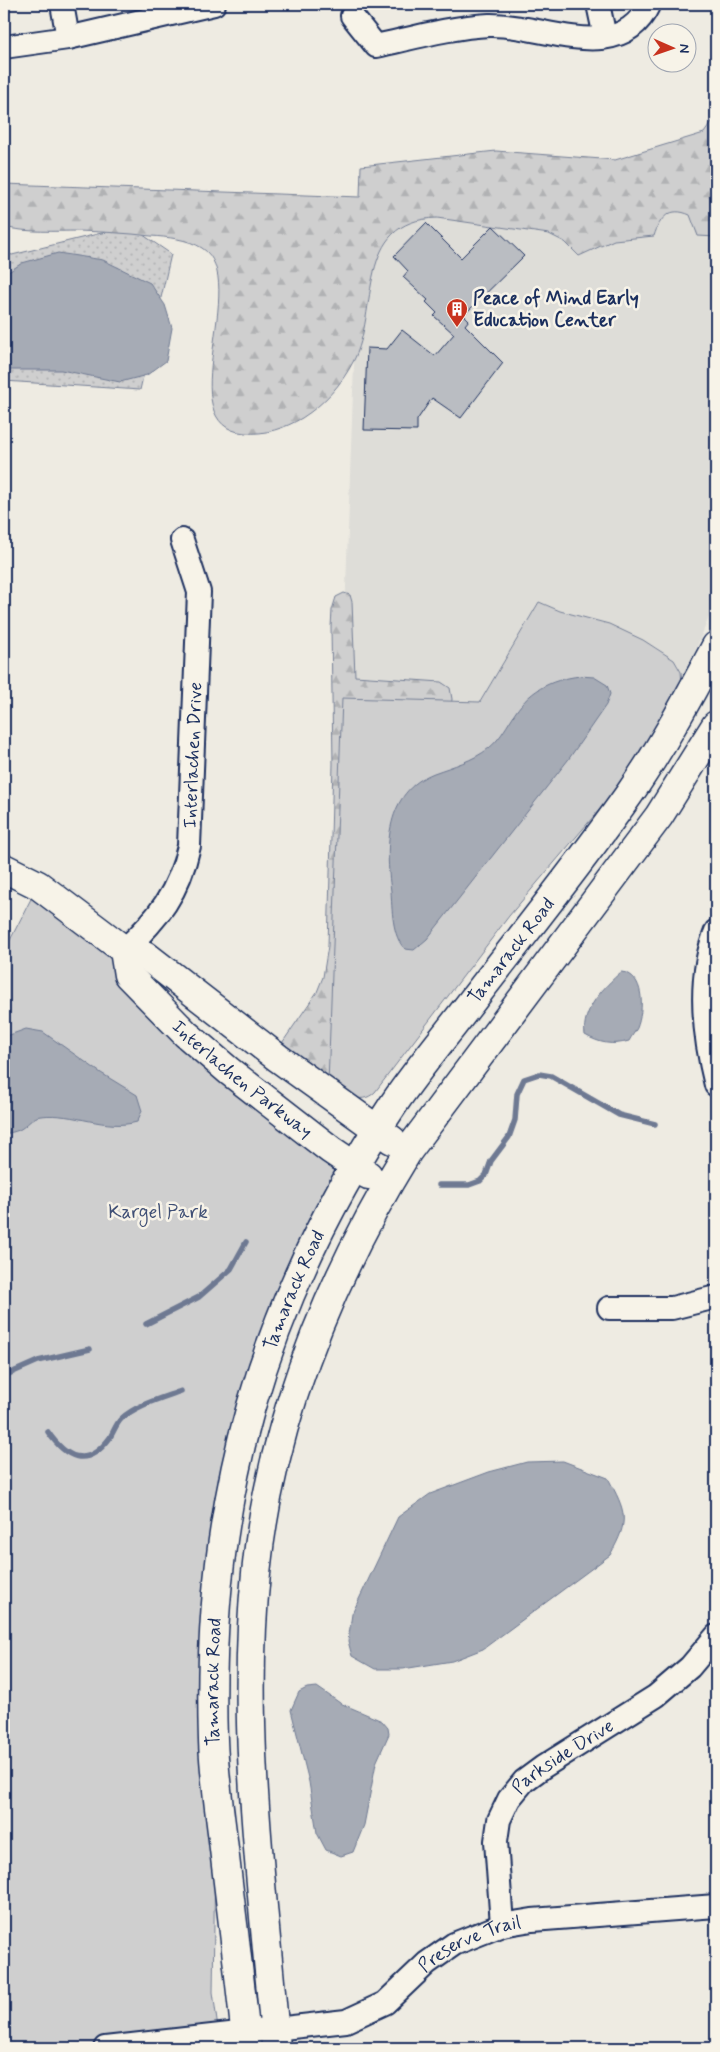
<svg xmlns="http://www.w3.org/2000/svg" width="720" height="2052" viewBox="0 0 720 2052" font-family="Mynerve,sans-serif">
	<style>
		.built { fill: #deddd8 }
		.grass { fill: url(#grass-dots); stroke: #757f96 }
		.forest { fill: url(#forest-firs); stroke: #757f96 }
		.green { fill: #cfcfcf; stroke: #757f96 }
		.water { fill: #a6abb5; stroke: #6e7992 }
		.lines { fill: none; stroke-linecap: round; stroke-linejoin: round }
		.stream { stroke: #6e7992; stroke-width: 5.5 }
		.building { fill: #babdc2; stroke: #1b2f5e }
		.minor-casing { stroke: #1b2f5e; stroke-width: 26 }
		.tertiary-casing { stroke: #1b2f5e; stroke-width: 31 }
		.minor { stroke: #f7f3e8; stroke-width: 22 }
		.tertiary { stroke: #f7f3e8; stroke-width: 28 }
		.labels { text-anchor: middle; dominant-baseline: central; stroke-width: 5; stroke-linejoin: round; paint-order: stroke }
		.poi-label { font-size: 19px; font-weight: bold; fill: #1b2f5e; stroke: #f7f3e8; text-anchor: start }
		.street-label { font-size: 19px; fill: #1b2f5e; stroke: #f7f3e8 }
		.park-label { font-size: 19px; fill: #3f4f75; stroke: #f7f3e8 }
	</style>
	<defs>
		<pattern id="grass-dots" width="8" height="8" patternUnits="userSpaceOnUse" patternTransform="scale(1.25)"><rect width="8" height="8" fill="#cfcfcf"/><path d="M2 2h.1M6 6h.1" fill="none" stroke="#b1b2b4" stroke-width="1.8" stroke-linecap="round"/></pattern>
		<pattern id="forest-firs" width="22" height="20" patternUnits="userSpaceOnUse" patternTransform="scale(1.25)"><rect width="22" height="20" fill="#cfcfcf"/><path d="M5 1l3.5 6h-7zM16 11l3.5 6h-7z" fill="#b1b2b4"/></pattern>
	</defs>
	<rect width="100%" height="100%" fill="#eeebe2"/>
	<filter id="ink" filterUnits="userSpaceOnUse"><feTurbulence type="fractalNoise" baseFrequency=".02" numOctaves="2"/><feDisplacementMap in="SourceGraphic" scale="10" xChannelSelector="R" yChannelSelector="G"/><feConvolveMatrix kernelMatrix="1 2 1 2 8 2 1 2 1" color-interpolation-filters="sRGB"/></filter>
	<g filter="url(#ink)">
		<path class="built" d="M360 197 716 209V600L682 683 678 665 655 647 602 622 560 611 539 602 480 702 342 698Z"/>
		<path class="grass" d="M130 226 171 254 140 390 4 381V252L12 255Z"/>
		<g class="forest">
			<path d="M716 116V237L698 236 690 215C670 206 660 217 654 236L614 240 579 256 565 242 549 234 437 218C354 220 380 311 353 362 341 385 324 404 302 418 285 428 265 435 245 433 167 426 252 280 202 248 188 239 167 237 151 236 127 233 103 232 79 231 54 231 29 233 4 227V184L360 197 361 166 496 151 615 160 704 133Z"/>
			<path d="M344 593 350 595 352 602 355 676 441 682 450 688 452 699 451 709 331 1086 280 1046 317 992 323 977 328 946 333 764 331 627 332 610 336 597Z"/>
		</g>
		<g class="green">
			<path d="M539 602 560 611 609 624 643 640 674 660 681 672 682 683 651 738 616 790 509 916 375 1092C360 1107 343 1092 328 1084L342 698 480 702Z"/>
			<path d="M38 885 124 950 128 975 354 1165 232 1478 216 1783 213 1992 219 2036 105 2048H48V2046L4 2044V952Z"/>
		</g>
		<g class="water">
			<path d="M58 253 103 260 150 283 165 305 172 328 166 361 147 375 120 382 61 370H4V275L22 263Z"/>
			<path d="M580 676 594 677 607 685 610 694 606 705 568 760 427 939 414 950 405 949C392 937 392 908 391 891 385 847 385 792 434 773 453 766 473 761 489 748 499 740 505 729 512 718 528 691 549 680 580 676Z"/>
			<path d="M621 972C645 973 644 1011 637 1028 635 1032 631 1037 629 1041 612 1046 599 1043 585 1035 581 1010 604 987 621 972Z"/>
			<path d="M26 1029 43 1032 101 1073 137 1095 142 1111 137 1122C105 1131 74 1112 41 1116 33 1116 27 1126 19 1130 14 1132 9 1133 4 1134V1037Z"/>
			<path d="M563 1461 608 1478C626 1512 630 1520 610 1555L483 1649 452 1661 403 1669H375L352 1656 348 1641 352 1614 398 1517 430 1494 489 1472 527 1462Z"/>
			<path d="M317 1687 340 1703 382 1721 388 1728 389 1734 376 1763 364 1825 353 1852 341 1856 326 1850 317 1833 309 1782 291 1710 299 1692 307 1688Z"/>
		</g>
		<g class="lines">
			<g class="stream">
				<path d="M439 1185H469L480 1181 486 1175 491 1161 509 1137 515 1120 517 1094 524 1079 539 1074 551 1076 619 1115 655 1124"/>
				<path d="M146 1324 199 1297 231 1269 246 1242"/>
				<path d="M4 1376 38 1361 90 1349"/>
				<path d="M48 1432C66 1458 86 1469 109 1439 113 1433 116 1424 121 1419 136 1405 162 1398 181 1391"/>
			</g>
		</g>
		<path class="building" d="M426 223 461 258 493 226 524 256 464 315 469 320 465 325 503 363 461 418 432 398 417 420V431L364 430 367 348 387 349 402 330 435 356 454 334 434 316 437 313 426 302 428 300 403 277 408 271 394 256Z"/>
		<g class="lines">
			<g class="minor-casing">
				<g id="minor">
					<path d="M62 4 68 38"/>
					<path d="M598 4 605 37"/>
					<path d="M352 16 376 46C413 38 451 27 489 25 541 23 620 68 649 4"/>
					<path d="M4 47 68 38 214 4"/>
					<path d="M716 931C697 978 704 1037 716 1085"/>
					<path id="s1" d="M124 950C158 919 179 892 189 846L199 592 182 540"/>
					<path d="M609 1308H672L716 1297"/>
					<path id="s2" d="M502 1925 496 1841 499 1820 509 1799 524 1781 543 1767 656 1696 690 1667 716 1636"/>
					<path id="s3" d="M105 2048 346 2021 385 2003 427 1963 454 1944 502 1925 532 1920 716 1906"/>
				</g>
			</g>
			<g class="tertiary-casing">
				<g id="tertiary">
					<path d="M4 868 38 885 124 950 145 955 278 1058 392 1140"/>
					<path id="s4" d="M124 950 128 975 186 1034 229 1071 331 1150 368 1175"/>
					<path id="s5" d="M247 2048C240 1979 231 1909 223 1840 219 1807 214 1773 213 1740 205 1502 262 1300 395 1102 417 1070 442 1040 465 1010 520 938 578 867 630 793 662 747 689 697 716 646"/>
					<path d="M276 2048C263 1893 240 1729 256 1573 271 1421 329 1280 408 1151L659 816 716 725"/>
				</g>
			</g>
			<use href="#minor" class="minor"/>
			<use href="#tertiary" class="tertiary"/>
		</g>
	</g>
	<defs>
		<g id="building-pin" transform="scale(1.125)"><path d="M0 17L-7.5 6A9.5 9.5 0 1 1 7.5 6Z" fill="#c8321e" stroke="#f7f3e8"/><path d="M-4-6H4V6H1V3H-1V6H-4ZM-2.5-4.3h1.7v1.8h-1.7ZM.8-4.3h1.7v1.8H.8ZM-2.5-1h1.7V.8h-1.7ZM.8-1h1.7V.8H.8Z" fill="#fff"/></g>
	</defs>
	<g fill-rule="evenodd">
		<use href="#building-pin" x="457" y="309"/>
	</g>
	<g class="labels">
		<g class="poi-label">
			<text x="473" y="298">Peace of Mind Early<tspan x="473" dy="22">Education Center</tspan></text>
		</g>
		<g class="street-label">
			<text stroke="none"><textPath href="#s1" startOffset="216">Interlachen Drive</textPath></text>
			<text stroke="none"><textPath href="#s5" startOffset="1176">Tamarack Road</textPath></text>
			<text stroke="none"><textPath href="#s4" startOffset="180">Interlachen Parkway</textPath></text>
			<text stroke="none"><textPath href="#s5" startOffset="771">Tamarack Road</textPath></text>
			<text stroke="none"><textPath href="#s5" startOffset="368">Tamarack Road</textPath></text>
			<text stroke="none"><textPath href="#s2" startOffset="198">Parkside Drive</textPath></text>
			<text stroke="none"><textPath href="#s3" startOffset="391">Preserve Trail</textPath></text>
		</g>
		<g class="park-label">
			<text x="158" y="1212">Kargel Park</text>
		</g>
	</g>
	<rect width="720" height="2052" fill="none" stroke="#f7f3e8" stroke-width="20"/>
	<rect x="10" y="10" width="700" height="2032" fill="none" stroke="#1b2f5e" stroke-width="2" filter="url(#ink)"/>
	<g transform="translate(672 48) rotate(92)"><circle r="24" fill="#f7f3e8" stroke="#9fa5b1"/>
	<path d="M0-4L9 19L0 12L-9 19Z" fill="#c8321e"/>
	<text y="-8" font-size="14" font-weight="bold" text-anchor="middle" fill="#1b2f5e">N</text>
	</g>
</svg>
